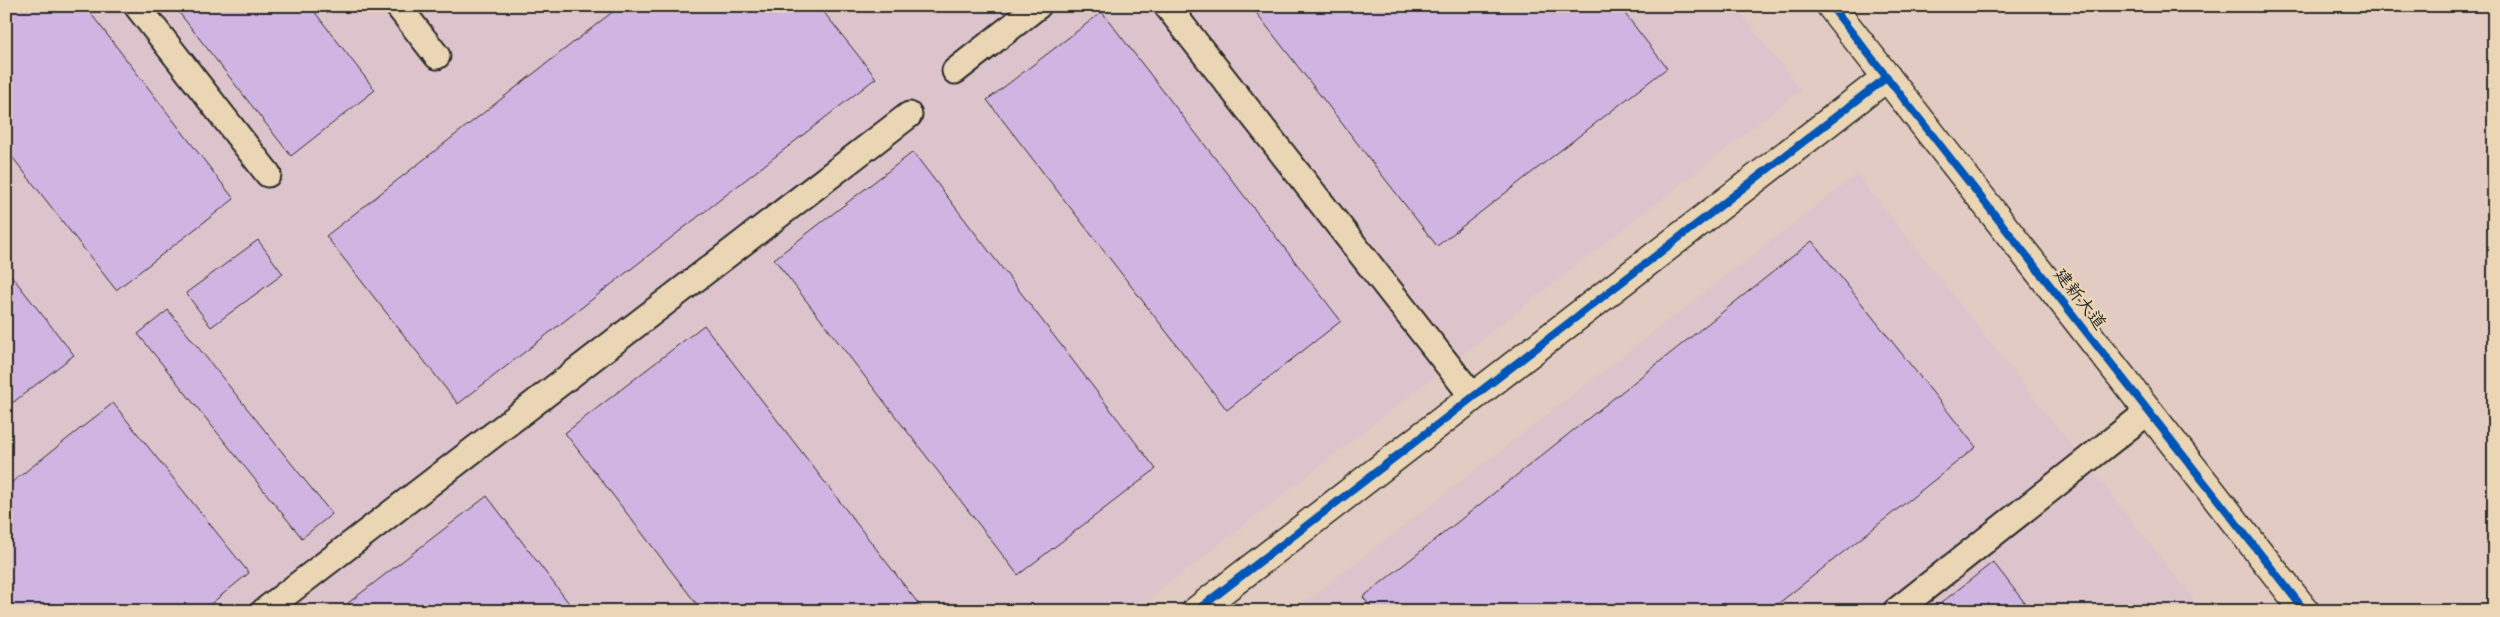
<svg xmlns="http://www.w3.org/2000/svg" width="2500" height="617" viewBox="0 0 2500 617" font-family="'Architects Daughter','LXGW WenKai TC',sans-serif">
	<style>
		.built { fill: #ddc4cc }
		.building { fill: #d0b5e3; stroke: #2b2b2b }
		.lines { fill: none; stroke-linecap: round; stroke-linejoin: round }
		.service-casing { stroke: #2b2b2b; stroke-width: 29 }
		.minor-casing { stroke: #2b2b2b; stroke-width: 31 }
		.tertiary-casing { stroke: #2b2b2b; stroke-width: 31 }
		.service { stroke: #ead5b4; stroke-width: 25 }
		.minor { stroke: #ead5b4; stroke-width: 28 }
		.tertiary { stroke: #ead5b4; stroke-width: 28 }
		.cycleway-casing { stroke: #ead5b4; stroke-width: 11 }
		.cycleway { stroke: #0057b8; stroke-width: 8 }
		.labels { text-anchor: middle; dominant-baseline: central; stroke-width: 5; stroke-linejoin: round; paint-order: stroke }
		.street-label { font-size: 18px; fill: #2b2b2b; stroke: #ead5b4 }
	</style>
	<rect width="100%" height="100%" fill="#e2cbc2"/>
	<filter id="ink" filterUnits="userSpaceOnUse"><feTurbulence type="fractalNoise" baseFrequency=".02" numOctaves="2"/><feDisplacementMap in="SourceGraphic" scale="10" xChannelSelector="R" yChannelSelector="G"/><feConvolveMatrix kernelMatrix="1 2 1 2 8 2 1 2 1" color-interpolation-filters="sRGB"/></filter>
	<g filter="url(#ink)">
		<g class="built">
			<path d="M6 6H1735L1801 90 1134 611H6Z"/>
			<path d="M1857 174 2203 611H1294Z"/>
		</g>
		<g class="building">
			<path d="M6 6H85L234 199 116 290 6 149Z"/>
			<path d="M174 6H310L375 90 291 156Z"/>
			<path d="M620 6H819L876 78 458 404 326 236Z"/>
			<path d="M1251 6H1619L1667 68 1437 246Z"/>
			<path d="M1102 12 1341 321 1227 410 987 100Z"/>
			<path d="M913 152 1156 469 1018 575 774 259Z"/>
			<path d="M258 240 283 274 211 327 186 293Z"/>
			<path d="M1812 241 1976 447 1769 611H1374L1363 597Z"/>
			<path d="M6 269 74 355 6 408Z"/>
			<path d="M168 310 332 514 302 538 138 334Z"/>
			<path d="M704 325 924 611H702L565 433Z"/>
			<path d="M113 403 249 573 202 611H6V487Z"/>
			<path d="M487 496 575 611H354L348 603Z"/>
			<path d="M1993 562 2031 611H1931Z"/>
		</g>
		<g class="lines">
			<g class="service-casing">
				<g id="service">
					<path d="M137 6 268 174"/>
					<path d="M398 6 437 56"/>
					<path d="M1167 6 1473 397"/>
					<path d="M955 71 1038 6"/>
					<path d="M264 611 909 115"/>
					<path d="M1896 611 2149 411"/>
				</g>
			</g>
			<g class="minor-casing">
				<path id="minor" d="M1196 611 1887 77"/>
			</g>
			<g class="tertiary-casing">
				<path id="tertiary" d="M1831 6 2305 611"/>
			</g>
			<use href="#service" class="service"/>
			<use href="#minor" class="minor"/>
			<use href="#tertiary" class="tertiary"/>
			<g class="cycleway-casing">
				<g id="cycleway">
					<path d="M1831 6 2305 611"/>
					<path d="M1196 611 1887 77"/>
				</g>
			</g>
			<use href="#cycleway" class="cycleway"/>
		</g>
	</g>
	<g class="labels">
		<g class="street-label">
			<text transform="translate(2080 299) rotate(52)">建新大道</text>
		</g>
	</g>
	<rect width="2500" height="617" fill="none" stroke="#ead5b4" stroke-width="25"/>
	<rect x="12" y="12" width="2475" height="592" fill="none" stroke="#2b2b2b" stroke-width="2" filter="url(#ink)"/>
</svg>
